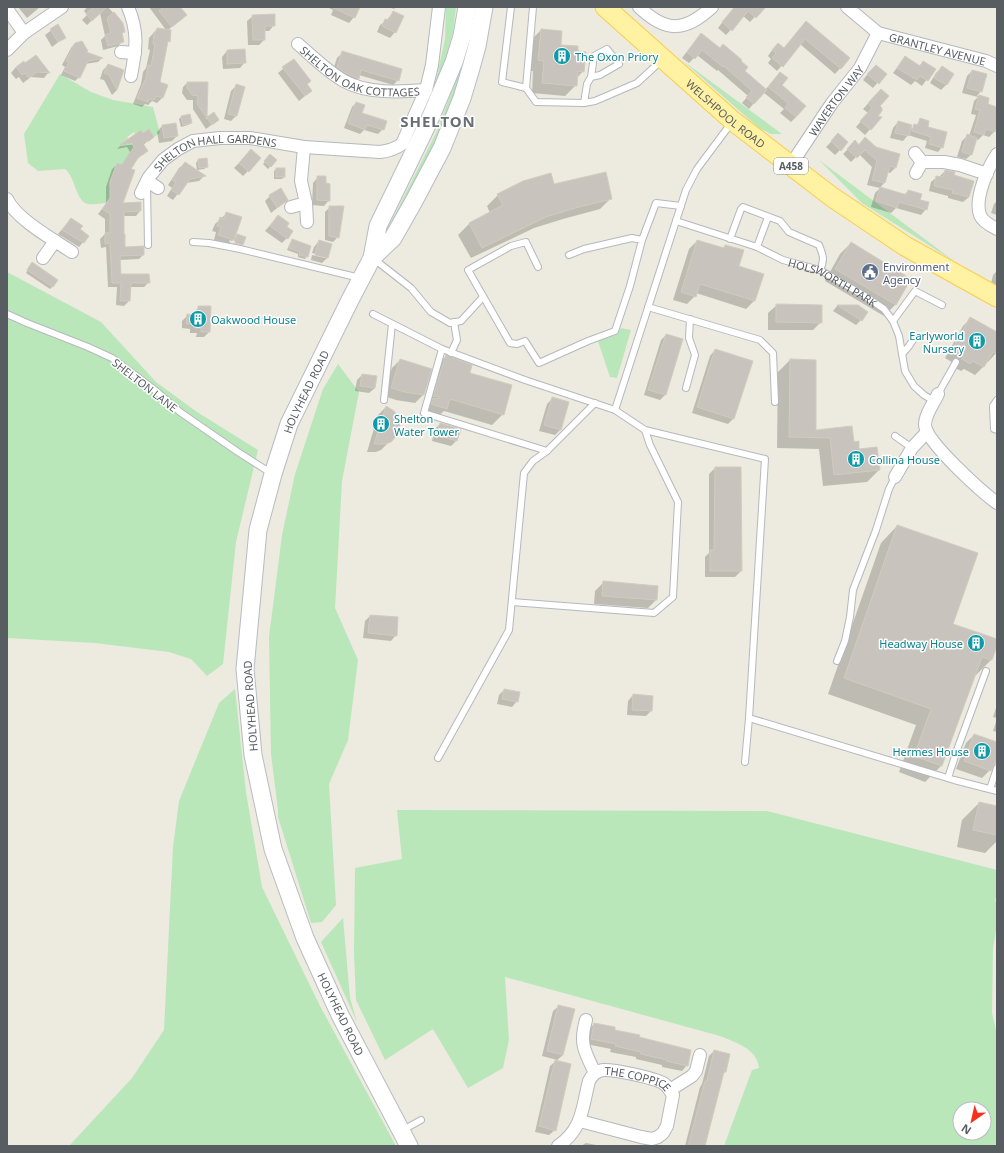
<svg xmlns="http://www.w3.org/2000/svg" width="1004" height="1153" viewBox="0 0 1004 1153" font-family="'Noto Sans',sans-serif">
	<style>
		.green { fill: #b9e7ba; fill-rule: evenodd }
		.shadow { fill: #0003 }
		.building { fill: #c8c4bd; stroke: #d2ccbd }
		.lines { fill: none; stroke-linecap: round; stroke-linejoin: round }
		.service-casing { stroke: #b5b8be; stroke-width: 8 }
		.minor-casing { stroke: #b5b8be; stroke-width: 14 }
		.secondary-casing { stroke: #b8bcc3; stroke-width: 19 }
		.primary-casing { stroke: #fccd49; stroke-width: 21 }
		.service { stroke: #fff; stroke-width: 6 }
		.minor { stroke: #fff; stroke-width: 12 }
		.secondary { stroke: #fff; stroke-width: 17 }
		.primary { stroke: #fff2a3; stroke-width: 19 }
		.labels { text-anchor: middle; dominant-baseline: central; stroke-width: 3; stroke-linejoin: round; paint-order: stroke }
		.shield { fill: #fff; stroke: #8a8e91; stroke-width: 1 }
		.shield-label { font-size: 10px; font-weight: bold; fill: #585d62 }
		.street-label { font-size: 11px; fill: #585d62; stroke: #fff }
		.culture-label { font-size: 11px; fill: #0d838f; stroke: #fff; text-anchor: start }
		.service-label { font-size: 11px; fill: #4e5e75; stroke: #fff; text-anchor: start }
		.district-label { font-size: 15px; font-weight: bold; letter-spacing: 1px; fill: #696f74; stroke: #fff }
	</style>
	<rect width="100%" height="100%" fill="#edeadf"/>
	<g class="green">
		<path d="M446 7H456L453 32 436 92 434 90 445 39Z"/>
		<path d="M470 44 446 127 386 235V232L436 133Z"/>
		<path d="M683 61 782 134H771L759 128Z"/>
		<path d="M60 74 91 92 113 100 153 107 160 133 154 137 148 129 143 133 141 130 135 134 134 132 127 137 140 156 123 166 117 164 114 170 117 171 112 175 109 183 118 186 111 202C104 203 95 205 88 204 76 202 75 176 65 169L38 171 28 163 24 134Z"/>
		<path d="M819 160 954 261 862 203Z"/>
		<path d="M7 272 101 322 156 382 197 412 258 450 236 542 223 664 207 676 191 659 169 652 95 643 7 638Z"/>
		<path d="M621 328 631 330 617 378 610 377 598 341 616 335Z"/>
		<path d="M338 364 359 392 342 481 335 608 358 660 348 740 329 784 336 905 322 922 311 923 278 817V810L271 754 269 637 282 535 295 474 323 389Z"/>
		<path d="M235 689 246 792 262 887 320 1006 396 1146H69L132 1078 164 1030 173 847 179 801 219 703Z"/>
		<path d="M397 810 767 811 997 870V892L995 901 997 902V925L993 948 992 1013 997 1034V1146H724L752 1070 759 1068C757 1048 736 1043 720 1036L505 977 509 1040 503 1068 468 1088 433 1029 385 1060 356 1000 354 953 355 868 402 859ZM960 1109H984V1133H960Z"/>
		<path d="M343 918 350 998 357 1022 321 942Z"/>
	</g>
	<g class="shadow">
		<path d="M18 7H40L27 18Z"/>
		<path d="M87 7H108L122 23 124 32 121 34 123 41 118 46 103 50 101 40 105 36 100 13 87 25 82 20 87 15 84 11Z"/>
		<path d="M149 7H179L181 19 168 30 169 41 166 43 159 82 167 86 162 98 157 103 152 101 148 105 145 104 142 107 133 104 141 84 143 72 146 68 150 50 148 49 149 38 157 29 166 30Z"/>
		<path d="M327 7H358L354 17 349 23 331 15 333 10Z"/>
		<path d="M388 7H396L394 9Z"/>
		<path d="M734 7H764L750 22 743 16 726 35 718 28Z"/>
		<path d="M393 12 395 32 390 38 377 32 380 25 387 20Z"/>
		<path d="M253 16 274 25 269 31H264V40L259 45H248L247 21Z"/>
		<path d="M57 26 65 37 52 47 45 35Z"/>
		<path d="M801 28 849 58 835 74 800 44 777 71 768 63 771 59 768 56 773 49H784Z"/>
		<path d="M541 30 560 45 583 71 577 78 576 85 565 96 532 93 533 71H528L530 41Z"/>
		<path d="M696 40 744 71 765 90 780 73 781 85 796 117 791 122 780 113 784 109 763 92 749 109 742 103 748 96 718 70 717 71 697 55 689 63 682 58Z"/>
		<path d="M75 43 87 51 86 52 102 58 98 62 85 64 79 77 75 81 61 75 65 67 62 65 71 48Z"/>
		<path d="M244 50 245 62 240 68 223 69 222 57 227 51Z"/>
		<path d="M342 53 398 80 393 85 359 75 358 78 353 83 332 73 337 58Z"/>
		<path d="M36 56 48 73 44 78 31 77 23 83 19 77 16 79 11 73 16 67 25 64Z"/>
		<path d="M905 57 919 66 923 62 934 69 922 86 915 81 911 85 893 73Z"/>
		<path d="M294 60 310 81 306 85 311 91 299 101 278 73Z"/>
		<path d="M108 65 123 70 117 90 112 95 104 80 100 79 103 70Z"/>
		<path d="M942 67 952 74 946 85 941 90 930 83 936 73Z"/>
		<path d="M870 71 885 74 873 88 863 80Z"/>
		<path d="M972 71 981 91 977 96 988 98 987 105 997 108V121L994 132 989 137 983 135 978 140 976 139 972 154 966 159 957 157 962 141 967 136H969L976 115 971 114 974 101 978 97 962 93 967 76Z"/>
		<path d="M187 83H207L206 119 214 114 218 120 206 129 193 109V100H187L182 93 183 87Z"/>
		<path d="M236 86 237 115 231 121 224 119 231 91Z"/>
		<path d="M876 95 878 106 876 116 880 118 865 135 856 127 868 113 863 109Z"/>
		<path d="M356 103 360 114 383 129 378 134 364 130 360 134 344 128 352 107Z"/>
		<path d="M181 117 191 123 188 125 181 127 179 119Z"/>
		<path d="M920 120 942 147 938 152 925 148 927 141 908 135 903 141 890 138 893 128 898 122 909 130 916 126Z"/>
		<path d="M162 126 177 136 172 141 159 143 157 132Z"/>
		<path d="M143 134 153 137 143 145 147 151 135 160 129 169 122 204 140 211 136 216H123L125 248 143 255 139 259 119 260 120 275 149 282 144 287H129V301L124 306 116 305 117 287H108L106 247 101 248 100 239 105 234V219L98 214 106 204V187L112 169 117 165 121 166 130 152 127 147 117 149 120 146 137 144Z"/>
		<path d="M865 138 895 168 890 173 887 172 884 183 880 188 904 195 908 191 919 200 926 209 921 215 896 208 891 213 871 207 875 193 880 188 867 185 872 167 859 154 851 162 843 154 855 142 858 145Z"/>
		<path d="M833 140 847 143 835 155 826 147Z"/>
		<path d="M246 156 248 171 243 176 234 168Z"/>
		<path d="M270 156 276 160 268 169 263 164Z"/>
		<path d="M198 160 207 167 204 169 197 170 196 163Z"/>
		<path d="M185 163 204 176 199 181 186 183 173 200 167 196 172 188 168 185 179 168Z"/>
		<path d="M276 169H284V177L282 179H274V171Z"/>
		<path d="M945 171 953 176 973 182 969 197 963 202 948 198V196L929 191 931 182 937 177H939Z"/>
		<path d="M318 177 325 184 329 200 324 206 312 205 313 183Z"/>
		<path d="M554 185 611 198 600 209 563 219 534 228 471 258 458 235 469 224 490 213 487 206 498 195Z"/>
		<path d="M270 196 287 200 271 213 265 201Z"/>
		<path d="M997 201V215L991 213 994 204Z"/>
		<path d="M330 207 338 237 333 242 325 240V212Z"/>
		<path d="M227 213 233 239 238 235 243 244 234 241 235 238 232 241 230 240 229 242H231L228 245 214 240 216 232 212 231 215 224Z"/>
		<path d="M278 216 285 227 287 238 282 243 265 231Z"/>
		<path d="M71 219 79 229 88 236 79 247 58 234Z"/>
		<path d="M292 240 307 256 305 259 298 257V254L287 250 290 243Z"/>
		<path d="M319 241 327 258 322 263 311 260 312 255 325 258V256L312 253 314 247Z"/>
		<path d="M697 241 723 248 726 246 754 301 746 309 696 293 695 296 687 304 673 300 689 249Z"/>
		<path d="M233 243 241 246 240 247 233 245Z"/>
		<path d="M851 243 910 279 895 305 884 316 825 281 840 254Z"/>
		<path d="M30 266 53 286 50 289 26 273Z"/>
		<path d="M997 271V291L990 288 993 275Z"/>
		<path d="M777 305 821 322 813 330H768V313Z"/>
		<path d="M837 306H858L861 320 856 325 833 311Z"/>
		<path d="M199 307 209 332 204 337H196L197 333H190V329L182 328V321L187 316H194V312Z"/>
		<path d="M971 318 997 333V352L988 362 987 361 983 367 975 375 964 369 961 371 955 368 957 365 945 358 963 326Z"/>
		<path d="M666 335 682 340 665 395 660 400 644 395 661 340Z"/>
		<path d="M715 350 733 419 728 424 692 413 710 356Z"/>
		<path d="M446 356 469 374 503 414 492 425 444 411 435 419 421 415 435 367Z"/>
		<path d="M400 360 424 394 415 403 396 400 384 396 392 368Z"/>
		<path d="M790 360 815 361V431L853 443 879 470 867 482 823 486 819 449 777 448 778 372Z"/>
		<path d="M362 375 375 388 369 393 355 391 357 380Z"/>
		<path d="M552 399 568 403 560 430 555 435 539 431 547 404Z"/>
		<path d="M386 407 390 441 381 450 376 452H367L378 415Z"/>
		<path d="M440 424 460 430 456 441 451 446 432 441 435 429Z"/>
		<path d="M715 468H740L741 571 735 577H705V557L709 553V474Z"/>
		<path d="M897 526 952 625 997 640 991 660 975 676 942 765 925 782 899 772 916 725 828 694 881 543Z"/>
		<path d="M604 582 657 587 656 600 648 608 594 604 595 591Z"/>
		<path d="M370 616 396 635 391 641 363 638 365 621Z"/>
		<path d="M504 690 517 701 512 707 497 704 499 695Z"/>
		<path d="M633 695 651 711 646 716 627 715 628 701Z"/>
		<path d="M997 705V718L993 717Z"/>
		<path d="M997 719V732L993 731Z"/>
		<path d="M974 735 997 743V757L990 770 982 778 956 769 966 743Z"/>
		<path d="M979 803 997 807V841L985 853 957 847 962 820Z"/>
		<path d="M559 1006 563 1055 556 1061 555 1130 549 1135 535 1132 550 1066 557 1060 542 1056 553 1011Z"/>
		<path d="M594 1024 638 1038 687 1065 682 1071 662 1067V1065L636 1059V1057L610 1052 611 1049 586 1044 589 1029Z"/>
		<path d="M714 1051 725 1072 723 1074 704 1146H685L700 1087 702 1084 709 1056Z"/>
		<path d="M586 1143 601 1146H581Z"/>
	</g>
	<g class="building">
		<path d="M94 7H107L92 21 86 14Z"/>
		<path d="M164 7H180L187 15 172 27 159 11Z"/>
		<path d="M331 7H360L355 18Z"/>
		<path d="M735 7H766L756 18 748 11 732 31 722 22Z"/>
		<path d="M393 11 404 16 396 33 382 26 385 19 389 20Z"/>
		<path d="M114 12 123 23 125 32 122 33 124 42 108 46 105 35 111 33 107 18Z"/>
		<path d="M275 14V26H265V40H253L252 15Z"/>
		<path d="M806 21 850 58 841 69 805 39 783 67 772 58 776 53 772 50 778 43 784 48Z"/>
		<path d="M58 24 66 38 58 42 50 29Z"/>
		<path d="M157 28 171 30 170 42 168 41 160 82 168 85 163 98 156 96 154 100 149 99 148 102 137 98 146 78 148 65 151 66 155 45 153 44 154 32H156Z"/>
		<path d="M541 29 562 31 561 45 578 46V51L586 52 584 72 578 71 577 86 542 83 544 61 538 60Z"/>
		<path d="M701 33 720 48 723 44 742 60 741 61 748 67 745 71 767 90 754 104 746 97 752 91 724 66 723 67 702 50 695 59 687 52Z"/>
		<path d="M82 41 88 51 86 52 103 58 88 61 80 78 64 71 69 62 66 61 75 43Z"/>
		<path d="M245 49 246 63 227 64V50Z"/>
		<path d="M342 51 402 69 399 81 361 70 359 79 348 74 342 71V70L337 67Z"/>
		<path d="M36 55 50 73 37 72 29 78 25 73 22 75 16 67 24 61 25 63Z"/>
		<path d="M905 56 920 66 923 61 936 69 928 81 920 76 917 80 897 68Z"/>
		<path d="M294 59 311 81 307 84 312 91 305 96 282 67Z"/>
		<path d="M108 64 124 70 117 90 109 75 104 73Z"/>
		<path d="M876 65 887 74 879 84 867 74Z"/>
		<path d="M942 66 954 74 947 85 934 78Z"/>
		<path d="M972 70 987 74 982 92 967 88Z"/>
		<path d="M780 72 788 78 782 85 806 106 796 117 785 108 788 103 768 87Z"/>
		<path d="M187 82H208L207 117 214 112 219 120 212 125 197 104 198 96 192 95 187 88Z"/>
		<path d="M236 84 245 87 237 116 228 114Z"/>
		<path d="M881 89 889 96 880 106 882 108V111L878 116 882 117 871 130 860 121 872 108 868 103Z"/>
		<path d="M979 95 989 98 988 104 997 107V126L995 132 986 129 984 135 974 132 980 110 975 109Z"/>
		<path d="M356 102 365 105 362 113 387 121 384 130 367 125 365 130 348 123Z"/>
		<path d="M190 114 192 123 183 125 181 116Z"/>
		<path d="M920 118 929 121 928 127 947 132 943 148 929 144 931 137 912 131 914 124 918 125Z"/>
		<path d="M898 121 912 125 909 136 895 133Z"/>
		<path d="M176 123 178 136 164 138 162 125Z"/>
		<path d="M149 129 154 137 149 141 142 142 148 151 138 158 131 169 135 170 123 203 141 202V211L124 212V235L125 234V247L144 246V255L120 256 121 274H149L150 283H131L130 301H120L121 283H112L110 243 105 244V233H110V214L102 209 110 198V182L117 163 122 165 134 147 132 143 120 145 141 130 143 133Z"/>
		<path d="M838 133 848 142 841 151 831 141Z"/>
		<path d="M967 134 977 138 972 155 962 152Z"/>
		<path d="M865 137 876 147 900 154 896 168 890 166 885 183 872 180 877 161 865 150 857 158 847 149 855 140 859 145Z"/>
		<path d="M251 149 261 158 249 172 239 163Z"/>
		<path d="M270 154 277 160 271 167 264 161Z"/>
		<path d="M207 158 208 167 199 168 198 159Z"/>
		<path d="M185 162 206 176 190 179 179 195 171 190 176 182 172 180Z"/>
		<rect x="276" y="168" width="9" height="9"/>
		<path d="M945 170 955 172 954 175 974 181 969 197 952 193 953 190 934 186 936 176 943 177Z"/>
		<path d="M606 172 612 199 575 208 546 217 482 248 469 223 503 205 497 194 523 181 551 173 554 184Z"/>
		<path d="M317 176H326V183L330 184V201L317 200Z"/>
		<path d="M880 187 907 195 908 190 922 194 920 200 929 202 927 210 899 202 897 208 876 201Z"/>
		<path d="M281 188 288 200 277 208 269 195Z"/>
		<path d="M329 206H344L339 238 329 236Z"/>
		<path d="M226 212 242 217 234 240 218 235 221 227 217 226 220 217 224 219Z"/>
		<path d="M278 215 289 223 287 227 293 231 288 239 270 226Z"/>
		<path d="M71 218 83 226 80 229 89 236 84 243 62 230Z"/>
		<path d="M237 234 246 237 243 245 235 243Z"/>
		<path d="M292 239 311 246 308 257 299 255 300 252 289 248Z"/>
		<path d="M319 240 332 244 328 258 315 255Z"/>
		<path d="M697 240 724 248 725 245 744 250 739 266 764 274 755 301 700 284 696 297 681 292Z"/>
		<path d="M851 242 911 279 896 305 835 269Z"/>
		<path d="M32 262 58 280 53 287 27 270Z"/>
		<path d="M776 304 822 305V323L776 322Z"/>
		<path d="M837 305H858L868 312 862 321Z"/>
		<path d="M198 306H211L210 332H201V328H195V324H186L187 314 198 315Z"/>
		<path d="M970 317 997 332V354L993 352 984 367 972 361 970 364 962 359 964 356 952 350Z"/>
		<path d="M666 334 683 339 666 395 648 390Z"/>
		<path d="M715 349 753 361 734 419 697 407Z"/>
		<path d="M446 355 472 365 470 373 512 385 504 415 450 399 447 409 431 404 432 399 440 398V397L433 396Z"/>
		<path d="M400 359 432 369 424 395 405 392 391 388Z"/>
		<path d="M790 359 816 360V430L852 426 854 442 859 441V449L877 447 880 470 834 475 830 438 789 437Z"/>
		<path d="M362 374 377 376 375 388 360 386Z"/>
		<path d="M552 397 569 402 561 430 544 425Z"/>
		<path d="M386 406 394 411 398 416 400 421 399 433 391 442 385 444H374Z"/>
		<path d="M440 423 461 429 457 441 436 435Z"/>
		<path d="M715 467H741L742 571H710V550H714Z"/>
		<path d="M897 525 978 553 953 624 997 639V646L992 660 982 657 942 766 914 756 931 709 844 678Z"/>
		<path d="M603 581 658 586 657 600 602 596Z"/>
		<path d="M370 615 398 617 397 636 368 633Z"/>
		<path d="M504 689 520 692 518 702 502 699Z"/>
		<path d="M633 694 653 696 652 711 632 710Z"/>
		<path d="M974 734 997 742V760L991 771 964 761Z"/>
		<path d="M979 802 997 806V835L973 830Z"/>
		<path d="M558 1005 575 1009 563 1055 547 1051Z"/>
		<path d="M594 1023 615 1027V1030L640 1035 639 1037 691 1050 688 1066 666 1061 667 1060 641 1054V1052L615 1046 616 1044 591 1039Z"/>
		<path d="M714 1050 730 1054 726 1072H724L705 1146H688L705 1081H707Z"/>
		<path d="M555 1060 571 1064 556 1131 539 1126Z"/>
	</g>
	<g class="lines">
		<g class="service-casing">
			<g id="service">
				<path d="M511 7 502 82 526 88 536 102 584 103 595 101 637 83 662 60"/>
				<path d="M526 88 533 7"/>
				<path d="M584 103 587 84 591 77 594 56 607 49 619 64 600 75 591 77"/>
				<path d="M147 185 148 245"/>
				<path id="s1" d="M676 221 757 247 783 260 820 270 865 296 884 309 893 321 899 336 905 371 914 386 924 395 934 401"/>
				<path d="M730 239 741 209 743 207 780 221 789 232 819 245C823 255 825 260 820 270"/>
				<path d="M642 240 656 203 681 206"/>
				<path d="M193 242 209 243 240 249 360 278"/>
				<path d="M757 247 768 217"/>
				<path d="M374 259 411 288 431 312 450 323 461 321 483 297"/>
				<path d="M538 267 526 242 511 246 468 270 510 343 517 344 525 341 539 363 588 341 615 331 630 286 642 240 632 238 584 249 569 255"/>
				<path d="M648 307 760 340 773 353 775 402"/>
				<path d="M7 314 27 323 88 347 112 358 156 391 180 412 238 452 271 473"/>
				<path d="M373 314 442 349 525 380 615 410 686 190 697 169 732 122"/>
				<path d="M893 321 915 291 942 305"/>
				<path d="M442 349 424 413 547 451 595 403"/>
				<path d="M451 353 457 340 454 322"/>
				<path d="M902 354 909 346 915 337"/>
				<path d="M686 388 695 355 689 338 690 319"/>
				<path d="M938 394 956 362"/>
				<path d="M384 400 392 324"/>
				<path d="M997 400 993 406 994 429 997 430"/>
				<path d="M615 410 645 430 765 459 749 718 745 762"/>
				<path d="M895 436 912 448"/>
				<path d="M512 602 654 613 673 597 678 502 650 445 645 430"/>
				<path d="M837 661 845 641 850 617 853 590 876 530 889 489 895 477"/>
				<path d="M749 718 954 780 997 791"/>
				<path d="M438 758 509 630 524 473 533 461 547 451"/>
				<path d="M948 778 957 750 986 671"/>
				<path d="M990 789 997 768"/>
				<path d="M403 1130 421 1120"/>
			</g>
		</g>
		<g class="minor-casing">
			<g id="minor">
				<path d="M128 7C139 33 136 49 131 76"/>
				<path d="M639 7C666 33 685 32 712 7"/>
				<path id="s2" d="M847 7 878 33 986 61 997 66"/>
				<path d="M7 9 24 33"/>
				<path id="s3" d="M298 44C313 57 327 71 344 81 367 94 400 92 426 90"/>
				<path d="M7 50 24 33 62 7"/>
				<path d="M121 52 135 53"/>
				<path d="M304 147 301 181 306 203 307 222"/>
				<path d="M915 153 922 162 916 173"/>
				<path d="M997 154C988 168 974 198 980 215 982 221 991 226 997 229"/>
				<path d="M922 162H944L960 165 987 174"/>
				<path id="s4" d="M790 166 832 103 860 68 878 33"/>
				<path d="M147 181 158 188"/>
				<path id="s5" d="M141 193 149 177 163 160 178 149 193 141 220 138H250L304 147 380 152C389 151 395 149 402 144L426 90 432 65 439 7"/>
				<path d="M7 199C16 219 54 240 72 252"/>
				<path d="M291 207 306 203"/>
				<path d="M43 258 55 241"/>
				<path d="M938 394C934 403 925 414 925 425 926 442 982 492 997 503"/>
				<path d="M895 477 912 448 927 432"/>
				<path d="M586 1020C579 1044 585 1052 595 1073"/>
				<path d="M670 1090 692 1076 696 1071 700 1055"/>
				<path id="s6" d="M558 1146C583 1129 582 1108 589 1081 592 1075 596 1071 603 1070 613 1069 654 1078 663 1083 668 1086 670 1091 673 1095L667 1126 663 1133 658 1137 652 1139 641 1137 580 1121"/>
			</g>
		</g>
		<g class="secondary-casing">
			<g id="secondary">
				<path d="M372 258 378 226 429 121 454 62 462 36 467 7"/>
				<path id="s7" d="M409 1146 340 1015 305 938 273 849 253 755 245 669 258 530 273 474 289 424 350 300 372 258 393 238 414 201 442 148 462 98 471 68 477 46 484 7"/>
			</g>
		</g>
		<g class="primary-casing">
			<g id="primary">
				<path id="s8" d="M605 7 733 121 832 197 905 246 997 297"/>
			</g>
		</g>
		<use href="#service" class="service"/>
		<use href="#minor" class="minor"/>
		<use href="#secondary" class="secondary"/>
		<use href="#primary" class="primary"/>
	</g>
	<defs>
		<g id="building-disc" transform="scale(0.9)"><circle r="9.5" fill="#0f9aa8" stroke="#fff"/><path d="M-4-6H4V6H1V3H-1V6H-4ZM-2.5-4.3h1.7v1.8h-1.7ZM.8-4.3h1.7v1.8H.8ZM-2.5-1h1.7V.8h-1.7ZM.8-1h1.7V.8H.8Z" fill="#fff"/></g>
		<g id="civic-disc" transform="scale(0.9)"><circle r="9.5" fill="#5c6f8a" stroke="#fff"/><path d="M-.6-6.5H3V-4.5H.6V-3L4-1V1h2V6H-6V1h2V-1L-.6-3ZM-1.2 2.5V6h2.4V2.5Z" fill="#fff"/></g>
	</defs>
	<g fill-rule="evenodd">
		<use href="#building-disc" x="562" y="56"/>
		<use href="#civic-disc" x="870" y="272"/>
		<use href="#building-disc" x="198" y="319"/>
		<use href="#building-disc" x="977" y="341"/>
		<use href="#building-disc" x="381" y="424"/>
		<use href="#building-disc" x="856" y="459"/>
		<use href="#building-disc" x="976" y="643"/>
		<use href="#building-disc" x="982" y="751"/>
	</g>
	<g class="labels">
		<rect class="shield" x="774" y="158" width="34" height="16" rx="3"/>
		<g class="shield-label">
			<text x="791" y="166">A458</text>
		</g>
		<g class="street-label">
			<text stroke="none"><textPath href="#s2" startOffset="102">GRANTLEY AVENUE</textPath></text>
			<text stroke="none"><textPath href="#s3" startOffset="71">SHELTON OAK COTTAGES</textPath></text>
			<text stroke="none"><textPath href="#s4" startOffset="80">WAVERTON WAY</textPath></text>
			<text stroke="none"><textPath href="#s8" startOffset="161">WELSHPOOL ROAD</textPath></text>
			<text stroke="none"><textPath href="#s5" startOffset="94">SHELTON HALL GARDENS</textPath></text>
			<text stroke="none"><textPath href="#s1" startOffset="169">HOLSWORTH PARK</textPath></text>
			<text transform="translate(145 385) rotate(38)">SHELTON LANE</text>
			<text stroke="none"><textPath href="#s7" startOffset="796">HOLYHEAD ROAD</textPath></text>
			<text transform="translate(250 706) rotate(-94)">HOLYHEAD ROAD</text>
			<text transform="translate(341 1014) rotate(64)">HOLYHEAD ROAD</text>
			<text stroke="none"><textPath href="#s6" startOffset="129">THE COPPICE</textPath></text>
		</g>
		<g class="culture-label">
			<text x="575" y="56">The Oxon Priory</text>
			<text x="211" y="319">Oakwood House</text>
			<text x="964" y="335" text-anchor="end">Earlyworld<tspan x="964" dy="13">Nursery</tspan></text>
			<text x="394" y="418">Shelton<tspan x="394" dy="13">Water Tower</tspan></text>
			<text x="869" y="459">Collina House</text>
			<text x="963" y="643" text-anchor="end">Headway House</text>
			<text x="969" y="751" text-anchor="end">Hermes House</text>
		</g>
		<g class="service-label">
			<text x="883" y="266">Environment<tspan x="883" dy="13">Agency</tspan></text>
		</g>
		<g class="district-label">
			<text x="438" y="121">SHELTON</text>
		</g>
	</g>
	<rect width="1004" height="1153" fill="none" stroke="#585d62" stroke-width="16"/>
	<g transform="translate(972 1121) rotate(214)"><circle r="19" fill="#ffffff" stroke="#bcbec0"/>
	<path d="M0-3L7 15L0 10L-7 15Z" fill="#f7311c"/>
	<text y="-6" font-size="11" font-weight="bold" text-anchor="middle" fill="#585d62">N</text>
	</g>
</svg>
